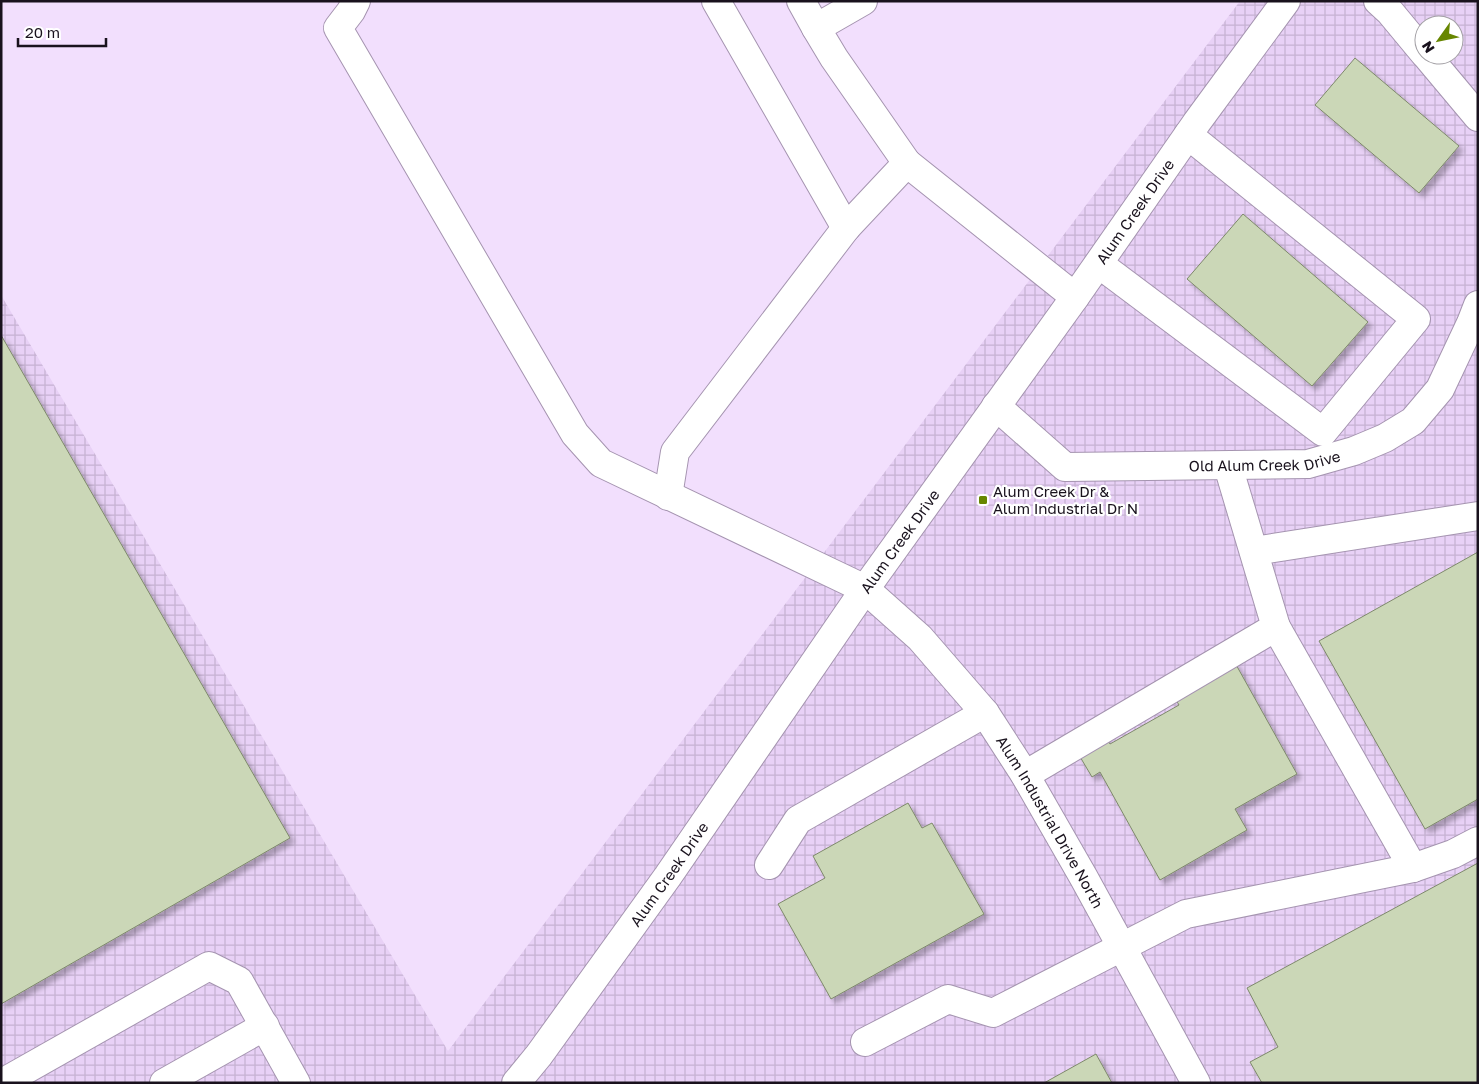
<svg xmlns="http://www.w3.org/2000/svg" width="1479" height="1084" viewBox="0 0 1479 1084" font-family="'Golos Text',sans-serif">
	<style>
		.industrial { fill: url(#industrial-grid); fill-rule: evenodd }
		.building { fill: #cbd7b7; stroke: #7e896b; filter: url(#shadow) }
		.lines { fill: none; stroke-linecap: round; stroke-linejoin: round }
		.minor-casing { stroke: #a594b0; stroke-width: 30 }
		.major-casing { stroke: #a594b0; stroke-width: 30 }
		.minor { stroke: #fff; stroke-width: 28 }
		.major { stroke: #fff; stroke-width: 28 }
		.poi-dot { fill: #678600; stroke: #fff; stroke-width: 2 }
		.labels { text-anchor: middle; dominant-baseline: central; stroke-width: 4.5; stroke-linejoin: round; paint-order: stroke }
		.street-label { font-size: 15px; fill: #19121d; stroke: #fff }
		.poi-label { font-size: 15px; fill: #19121d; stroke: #fff; text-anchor: start }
	</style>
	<defs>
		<pattern id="industrial-grid" width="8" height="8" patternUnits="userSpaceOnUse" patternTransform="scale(1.25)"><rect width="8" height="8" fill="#e8d1f6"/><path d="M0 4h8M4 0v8" fill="none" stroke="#c6b2d2"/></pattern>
		<filter id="shadow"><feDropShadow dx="4.5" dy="4.5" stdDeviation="2.5" flood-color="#0004"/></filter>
	</defs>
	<rect width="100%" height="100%" fill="#f2dffd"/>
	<path class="industrial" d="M1240 1H1478V1083H1V295L448 1051ZM1424 25H1454V55H1424Z"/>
	<g class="building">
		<path d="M1355 58 1459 146 1419 193 1315 105Z"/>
		<path d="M1243 214 1368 322 1312 386 1187 279Z"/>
		<path d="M1 335 290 838 1 1004Z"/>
		<path d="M1478 552V799L1425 829 1319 641Z"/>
		<path d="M1234 661 1297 774 1235 809 1247 830 1160 880 1100 772 1092 777 1076 750 1104 734 1110 744 1179 705 1173 695Z"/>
		<path d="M908 803 922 828 932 823 984 914 831 999 778 904 825 878 813 856Z"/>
		<path d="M1478 863V1083H1262L1250 1062 1278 1047 1247 988Z"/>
		<path d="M1096 1054 1112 1083H1044Z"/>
	</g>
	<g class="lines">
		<g class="minor-casing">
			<g id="minor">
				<path id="s1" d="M356 1 351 11 338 28 575 434 601 463 865 589 920 638 985 713 1025 775 1084 878 1196 1083"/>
				<path d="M716 1 846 228"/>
				<path d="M801 1 816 28"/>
				<path d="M863 1 816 28 834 58 907 163"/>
				<path d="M1378 1 1390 12 1424 53"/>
				<path d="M1426 55 1478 117"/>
				<path d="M1099 264 1323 432 1416 319 1188 135"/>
				<path id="s2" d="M996 406 1065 467 1308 464 1354 451 1385 438 1413 421 1440 389 1471 323 1478 305"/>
				<path d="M668 496 675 452 846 228 907 163 1075 297"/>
				<path d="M1254 551 1478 516"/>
				<path d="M1276 627 1413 868"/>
				<path d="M1025 775 1276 627 1228 466"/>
				<path d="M769 865 798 820 985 713"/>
				<path d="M865 1042 948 999 993 1013 1186 914 1413 868 1453 854 1478 841"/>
				<path d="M2 1083 209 966 239 981 296 1083"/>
				<path d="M164 1083 265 1026"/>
			</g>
		</g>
		<g class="major-casing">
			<g id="major">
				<path id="s3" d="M516 1083 539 1055 668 876 865 589 1075 297 1197 122 1286 1"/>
			</g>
		</g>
		<use href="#minor" class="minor"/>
		<use href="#major" class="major"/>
	</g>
	<rect class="poi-dot" x="978" y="495" width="10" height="10" rx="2.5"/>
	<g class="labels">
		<g class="street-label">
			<text stroke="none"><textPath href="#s3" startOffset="1069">Alum Creek Drive</textPath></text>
			<text stroke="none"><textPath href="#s2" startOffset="292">Old Alum Creek Drive</textPath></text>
			<text stroke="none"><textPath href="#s3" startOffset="664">Alum Creek Drive</textPath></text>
			<text stroke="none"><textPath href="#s1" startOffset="1134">Alum Industrial Drive North</textPath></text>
			<text stroke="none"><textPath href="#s3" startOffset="259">Alum Creek Drive</textPath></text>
		</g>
		<g class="poi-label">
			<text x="993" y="491">Alum Creek Dr &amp;<tspan x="993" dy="17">Alum Industrial Dr N</tspan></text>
		</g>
	</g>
	<rect width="1479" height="1084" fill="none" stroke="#19121d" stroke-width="5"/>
	<g transform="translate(1439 40) rotate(237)"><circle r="24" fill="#ffffff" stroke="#a3a0a5"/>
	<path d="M0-4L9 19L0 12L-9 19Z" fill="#678600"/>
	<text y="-8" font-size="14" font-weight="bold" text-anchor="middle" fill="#19121d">N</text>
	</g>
	<path d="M18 38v8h88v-8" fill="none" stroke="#19121d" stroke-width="2.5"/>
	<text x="25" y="38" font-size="15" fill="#19121d" stroke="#ffffff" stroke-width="4" paint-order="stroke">20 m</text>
</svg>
